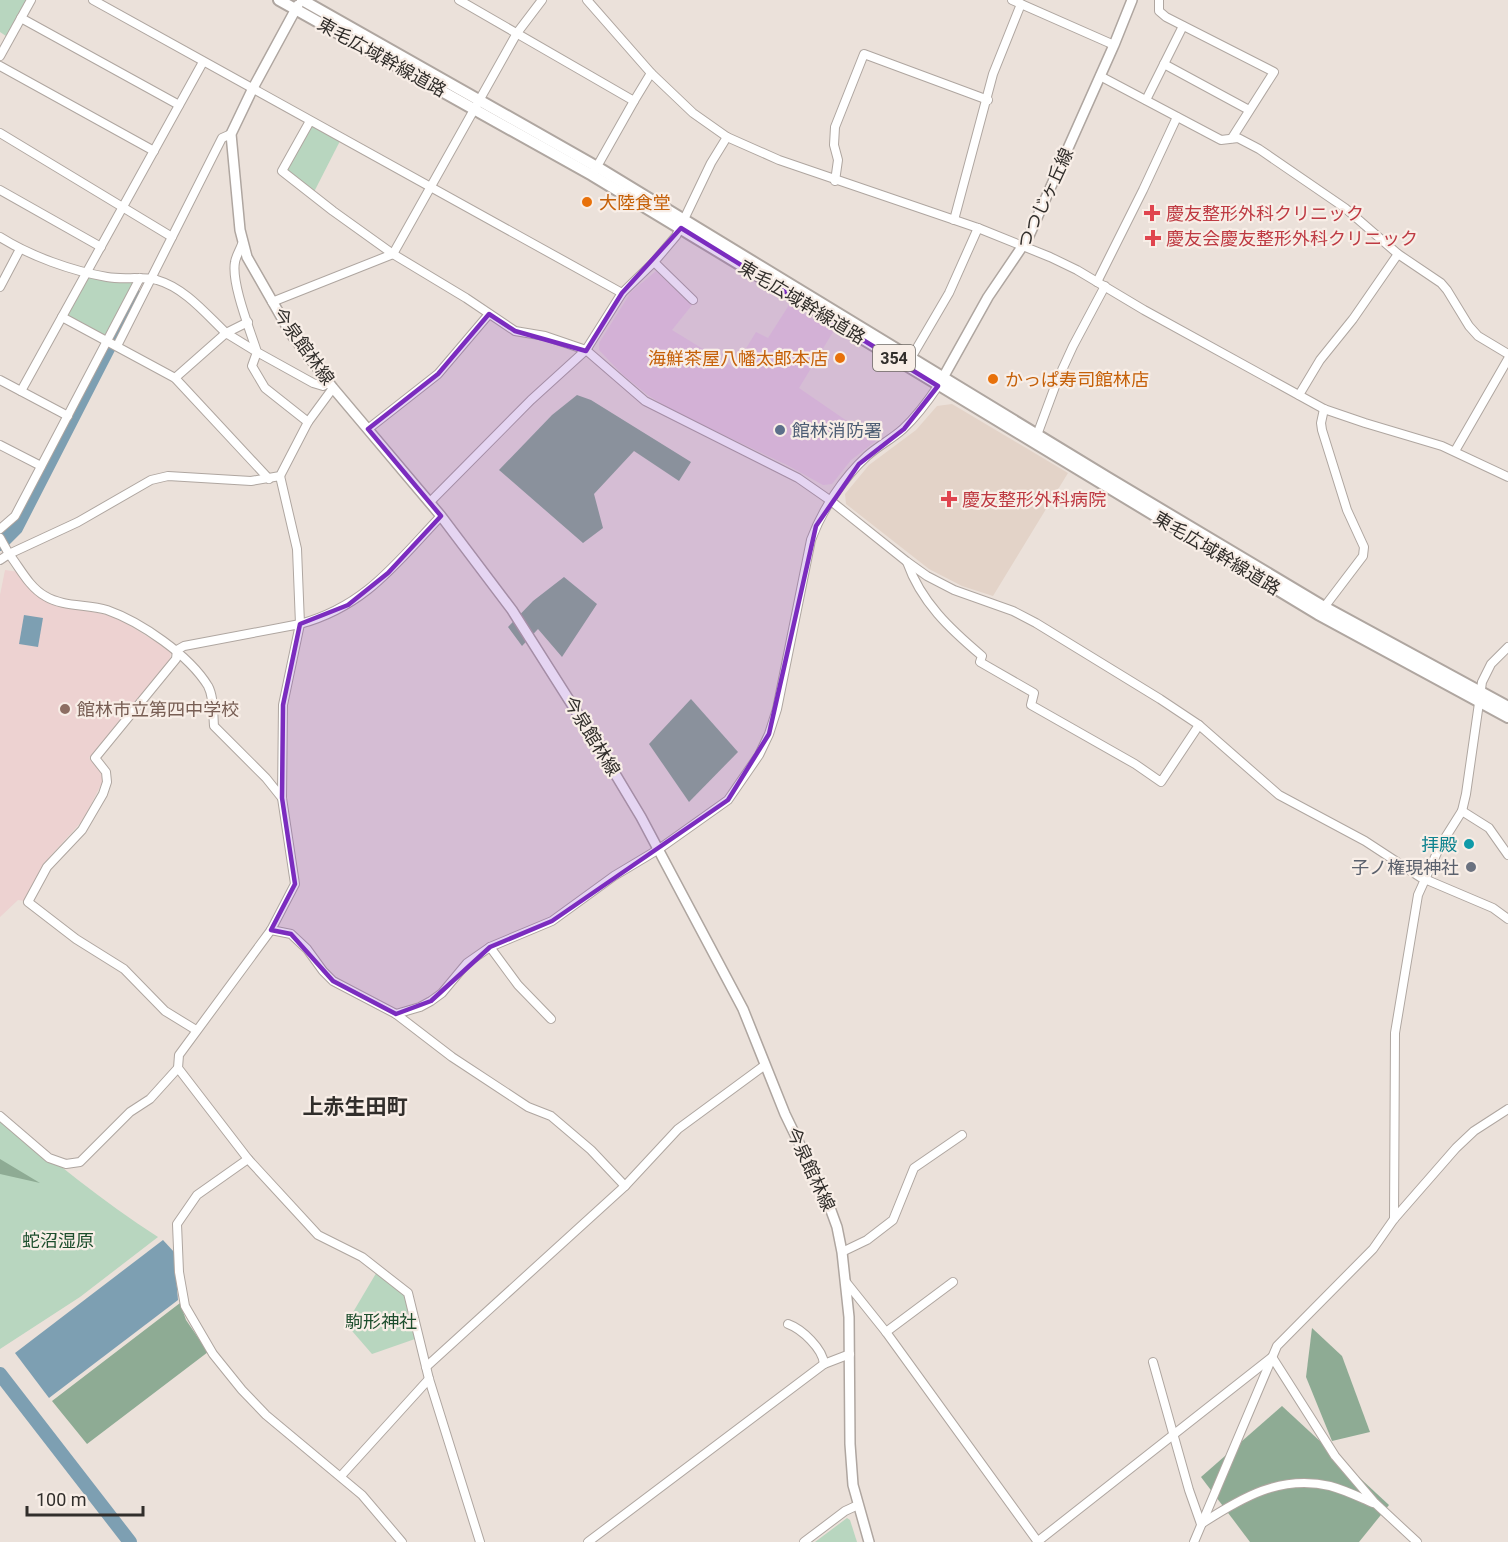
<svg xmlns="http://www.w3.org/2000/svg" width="1508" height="1542" viewBox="0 0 1508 1542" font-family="Roboto,'Noto Sans JP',sans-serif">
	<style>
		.commercial { fill: #e9d2dd }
		.built { fill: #e3d3c8 }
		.education { fill: #edd2d1 }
		.green { fill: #b8d6bf }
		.forest { fill: #8eab94 }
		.water { fill: #7d9fb2 }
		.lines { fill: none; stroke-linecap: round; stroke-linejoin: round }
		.river { stroke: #7d9fb2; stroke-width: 14 }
		.minor-casing { stroke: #afa6a0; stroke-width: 10 }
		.major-casing { stroke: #afa6a0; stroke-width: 12 }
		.highway-casing { stroke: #afa6a0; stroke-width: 14 }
		.minor { stroke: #fff; stroke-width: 8 }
		.major { stroke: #fff; stroke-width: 9 }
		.highway { stroke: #fff; stroke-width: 10 }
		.marked { fill: #7b2cbf; fill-opacity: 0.2; stroke: #7b2cbf; stroke-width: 4.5; stroke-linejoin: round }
		.food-dot { fill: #e8710a; stroke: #f8eee7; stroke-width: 2 }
		.health-dot { fill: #e0444e; stroke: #f8eee7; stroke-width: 2 }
		.service-dot { fill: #5c6f8a; stroke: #f8eee7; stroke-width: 2 }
		.education-dot { fill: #8d6e63; stroke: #f8eee7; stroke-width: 2 }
		.culture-dot { fill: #0f9aa8; stroke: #f8eee7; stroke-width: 2 }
		.worship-dot { fill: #6b7280; stroke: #f8eee7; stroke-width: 2 }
		.labels { text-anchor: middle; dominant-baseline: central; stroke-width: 4.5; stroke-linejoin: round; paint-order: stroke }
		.shield { fill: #f8eee7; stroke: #6d6863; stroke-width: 1.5 }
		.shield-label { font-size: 16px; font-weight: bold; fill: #312e2b }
		.street-label { font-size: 18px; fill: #312e2b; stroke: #f8eee7 }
		.food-label { font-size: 18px; fill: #c56008; stroke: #f8eee7; text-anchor: start }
		.health-label { font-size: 18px; fill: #be3a42; stroke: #f8eee7; text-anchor: start }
		.service-label { font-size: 18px; fill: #4e5e75; stroke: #f8eee7; text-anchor: start }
		.education-label { font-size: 18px; fill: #785e54; stroke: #f8eee7; text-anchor: start }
		.culture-label { font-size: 18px; fill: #0d838f; stroke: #f8eee7; text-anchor: end }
		.worship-label { font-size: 18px; fill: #5b616d; stroke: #f8eee7; text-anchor: end }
		.park-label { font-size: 18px; fill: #1d4e2d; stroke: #f8eee7 }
		.quarter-label { font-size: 21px; font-weight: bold; fill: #312e2b; stroke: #f8eee7 }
	</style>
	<rect width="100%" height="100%" fill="#ebe1da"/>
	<path class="commercial" d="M656 271 692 305 672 330 734 368 756 332 768 338 789 305 833 332 799 388 876 441 851 460 832 484 823 485 787 465 675 412 649 396 623 375 599 350V343L631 292Z"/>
	<path class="built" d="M952 404 1068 473 993 596 962 586 929 569 846 504 845 494 869 465 916 430 937 406Z"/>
	<path class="education" d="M5 570 19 572 56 604 107 615 124 622 171 651 170 659 89 758 99 767 103 781 83 820 44 863 24 901 18 900 0 917V595Z"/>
	<g class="green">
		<path d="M0 0H26L6 36 0 32Z"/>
		<path d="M309 123 340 141 314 192 282 171Z"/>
		<path d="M88 273 139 280 107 333 103 336 64 316Z"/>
		<path d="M0 1116C51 1159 102 1201 158 1237L80 1297 0 1349Z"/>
		<path d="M378 1270 405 1296 415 1339 372 1354 346 1324Z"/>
		<path d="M847 1518 850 1520 857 1542H815Z"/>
	</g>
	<g class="forest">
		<path d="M577 395 591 400 691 462 679 481 634 451 594 494 603 528 583 543 499 470 552 415Z"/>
		<path d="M564 577 597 604 562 657 538 629 522 646 508 627 533 601Z"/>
		<path d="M691 699 738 752 689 802 649 744Z"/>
		<path d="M0 1159 40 1183 0 1174Z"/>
		<path d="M180 1303 186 1320 208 1352 87 1444 52 1401Z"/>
		<path d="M1312 1328 1342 1356 1370 1432 1332 1441 1306 1377Z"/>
		<path d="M1282 1406 1389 1505 1359 1542H1250L1201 1477Z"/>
	</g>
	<g class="water">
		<path d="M24 615 43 618 38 647 19 644Z"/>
		<path d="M163 1240 174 1252 178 1300 49 1398 15 1353Z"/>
	</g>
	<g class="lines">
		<g class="river">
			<path d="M0 544 16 528 135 296"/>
			<path d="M0 1374 130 1542"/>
		</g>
		<g class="minor-casing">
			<g id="minor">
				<path d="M93 0 622 293"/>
				<path d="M459 0 634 101 651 73"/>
				<path d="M587 0 651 73 693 113 727 137 779 160 978 228 1050 257 1077 270 1144 310 1324 409 1365 423 1442 446 1508 477"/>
				<path d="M1012 0 1114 45"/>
				<path d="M1159 0V11L1166 17 1274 72 1232 138"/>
				<path d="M21 18 179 105"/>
				<path d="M0 56 31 0"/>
				<path d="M1164 64 1249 110"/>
				<path d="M0 66 154 151"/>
				<path d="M1100 76 1221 140 1238 138 1259 149 1345 208 1398 254 1441 283 1447 290 1469 326 1478 336 1508 354"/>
				<path d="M1146 100 1183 26"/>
				<path d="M310 121 282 171 333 211 393 254 466 298 515 331 545 336 586 350 645 401 798 478 831 501 906 561 927 576 954 590 1013 611 1036 623 1160 699 1199 725 1279 795 1365 841 1420 877 1493 908 1508 919"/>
				<path d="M0 133 172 237"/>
				<path d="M595 170 634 101"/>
				<path d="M835 181 838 160 834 145 835 127 864 54 988 100"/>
				<path d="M0 190 101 247"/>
				<path d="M954 220 993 74 1021 4"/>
				<path d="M0 237C30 256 72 271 107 277 123 280 141 276 157 280 185 288 206 314 226 333L248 322"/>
				<path d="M242 244C240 250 236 256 235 262 231 283 250 330 257 352L313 383 323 386 329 382"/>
				<path d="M654 262 693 300"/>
				<path d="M1097 282 1143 190 1177 117"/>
				<path d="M0 287 20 249"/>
				<path d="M272 302 393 254 517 33 542 0"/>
				<path d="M62 317 175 378 269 479"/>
				<path d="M117 346 222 138 231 134"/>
				<path d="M911 358 949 293 978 228"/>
				<path d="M175 378 226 333 257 352 252 366 265 388 308 422"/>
				<path d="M0 380 68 416"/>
				<path d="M21 391 203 62"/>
				<path d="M1299 395 1320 360 1353 319 1398 254"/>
				<path d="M368 429 438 374 489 314"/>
				<path d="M1037 435 1057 381 1073 346 1105 286"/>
				<path d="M0 445 41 466"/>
				<path d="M1455 451 1508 359"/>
				<path d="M280 476 297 549 300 624 283 705 282 798 295 884 271 930 179 1055 178 1068 248 1159 318 1235 362 1257 408 1293 429 1379 480 1542"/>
				<path d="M430 502 531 400 586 350 622 293 654 262 676 236 711 163 727 137"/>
				<path d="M0 529 15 516 140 278"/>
				<path d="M0 538 9 554 78 522 151 480 168 476 251 481 280 476 308 422 333 388"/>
				<path d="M0 560 9 554C20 568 29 587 45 596 63 607 87 604 107 610 141 622 189 655 208 686 214 697 213 714 214 726L266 778 282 798"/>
				<path d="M907 562C921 602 950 629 982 656L980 662 1034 693 1031 705 1135 764 1161 782 1199 725"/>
				<path d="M1322 610 1363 556 1364 547 1347 510 1322 430 1321 423 1324 409"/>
				<path d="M1462 811 1489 828 1508 855"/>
				<path d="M271 930 291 934 307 949 323 971 333 981 396 1014 452 1057 528 1107 551 1116 591 1150 625 1186"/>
				<path d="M490 947 518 985 551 1019"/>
				<path d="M396 1014 420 1007 431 1001 442 993 467 963 490 947 552 921 614 876 659 849 728 800 759 755 769 734 777 709 811 540C822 510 843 478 867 456 878 446 892 439 903 429 917 416 928 401 938 386"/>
				<path d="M196 1030 165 1011 124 969 76 939 28 902 47 867 82 830 103 794 107 782 106 772 95 758 176 659 177 650 184 646 300 624C366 606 396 563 441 516"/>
				<path d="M0 1116 49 1158 66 1164 80 1162 130 1112 150 1099 178 1068"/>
				<path d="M248 1159 197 1195 177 1224 179 1272 185 1306 213 1354 242 1390 266 1415 362 1495 402 1542"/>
				<path d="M1394 1219 1395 1033 1418 895 1440 846 1462 811 1466 794 1482 682 1491 664 1508 647"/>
				<path d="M842 1252 867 1240 893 1220 914 1168 962 1135"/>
				<path d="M846 1282 886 1332 1038 1542"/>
				<path d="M788 1324C802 1329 823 1349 824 1364"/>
				<path d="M886 1332 953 1282"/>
				<path d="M1272 1357 1335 1456 1375 1503 1417 1542"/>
				<path d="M1153 1362 1189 1490 1201 1524"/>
				<path d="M426 1367 625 1186 678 1129 765 1065"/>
				<path d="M341 1476 429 1379"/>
				<path d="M1201 1524C1241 1498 1281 1474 1330 1486 1345 1490 1359 1497 1373 1503"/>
				<path d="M588 1542 824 1364 850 1354"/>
				<path d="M804 1542 845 1511 858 1505"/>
				<path d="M1037 1542 1271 1358"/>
				<path d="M1194 1542 1277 1346 1373 1249 1394 1219 1456 1148 1474 1131 1508 1109"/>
			</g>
		</g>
		<g class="major-casing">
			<g id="major">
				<path d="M298 5 253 88 231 134 240 230 247 257 291 334 333 388 441 516 512 610 602 752 641 817 743 1009 785 1114 829 1205 837 1227 842 1252 849 1317 850 1444 853 1485 869 1542"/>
				<path d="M940 383 988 297 1028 238 1114 45 1132 0"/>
			</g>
		</g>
		<g class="highway-casing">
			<g id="highway">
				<path d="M279 0 592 175 1318 614 1508 717"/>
				<path d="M302 0 597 167 1108 478 1324 607 1508 707"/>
			</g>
		</g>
		<use href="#minor" class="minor"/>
		<use href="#major" class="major"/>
		<use href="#highway" class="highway"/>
	</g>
	<path class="marked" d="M681 228 938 386 904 429 859 464 816 526 769 734 728 800 552 921 490 947 431 1001 396 1014 333 981 291 934 271 930 295 884 282 798 283 705 300 624 348 605 388 573 441 516 368 429 438 374 489 314 515 331 586 351 622 293Z"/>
	<g class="food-dot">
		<circle cx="587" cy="202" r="6"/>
		<circle cx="840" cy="358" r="6"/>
		<circle cx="993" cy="379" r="6"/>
	</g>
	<g class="health-dot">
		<path d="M1149 204h6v6h6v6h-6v6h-6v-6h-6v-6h6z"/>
		<path d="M1150 229h6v6h6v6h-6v6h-6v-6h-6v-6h6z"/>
		<path d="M946 490h6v6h6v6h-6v6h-6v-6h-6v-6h6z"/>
	</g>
	<circle class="service-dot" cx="780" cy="430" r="6"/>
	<circle class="education-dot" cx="65" cy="709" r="6"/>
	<circle class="culture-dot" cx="1469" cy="844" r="6"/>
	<circle class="worship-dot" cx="1471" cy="867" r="6"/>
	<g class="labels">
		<rect class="shield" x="873" y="345" width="42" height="26" rx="4.5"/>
		<g class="shield-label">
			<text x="894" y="358">354</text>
		</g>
		<g class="street-label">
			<text transform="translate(382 57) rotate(29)">東毛広域幹線道路</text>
			<text transform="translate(1045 198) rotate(-65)">つつじヶ丘線</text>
			<text transform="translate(802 302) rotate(31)">東毛広域幹線道路</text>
			<text transform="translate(304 346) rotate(54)">今泉館林線</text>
			<text transform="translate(1217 553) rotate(31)">東毛広域幹線道路</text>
			<text transform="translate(592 736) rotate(58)">今泉館林線</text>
			<text transform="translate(811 1169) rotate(65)">今泉館林線</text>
		</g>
		<g class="food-label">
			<text x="599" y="202">大陸食堂</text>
			<text x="828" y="358" text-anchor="end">海鮮茶屋八幡太郎本店</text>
			<text x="1005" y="379">かっぱ寿司館林店</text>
		</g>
		<g class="health-label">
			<text x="1166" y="213">慶友整形外科クリニック</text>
			<text x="1166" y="238">慶友会慶友整形外科クリニック</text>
			<text x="962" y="499">慶友整形外科病院</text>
		</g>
		<g class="service-label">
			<text x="792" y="430">館林消防署</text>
		</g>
		<g class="education-label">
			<text x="77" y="709">館林市立第四中学校</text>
		</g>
		<g class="culture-label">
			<text x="1457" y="844">拝殿</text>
		</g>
		<g class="worship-label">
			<text x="1459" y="867">子ノ権現神社</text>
		</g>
		<g class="park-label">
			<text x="58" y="1240">蛇沼湿原</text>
			<text x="381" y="1321">駒形神社</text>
		</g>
		<g class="quarter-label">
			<text x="355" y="1107">上赤生田町</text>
		</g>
	</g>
	<path d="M27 1506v9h116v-9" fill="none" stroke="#312e2b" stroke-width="3"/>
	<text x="36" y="1506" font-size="18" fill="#312e2b" stroke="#f8eee7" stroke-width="4.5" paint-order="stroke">100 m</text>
</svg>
